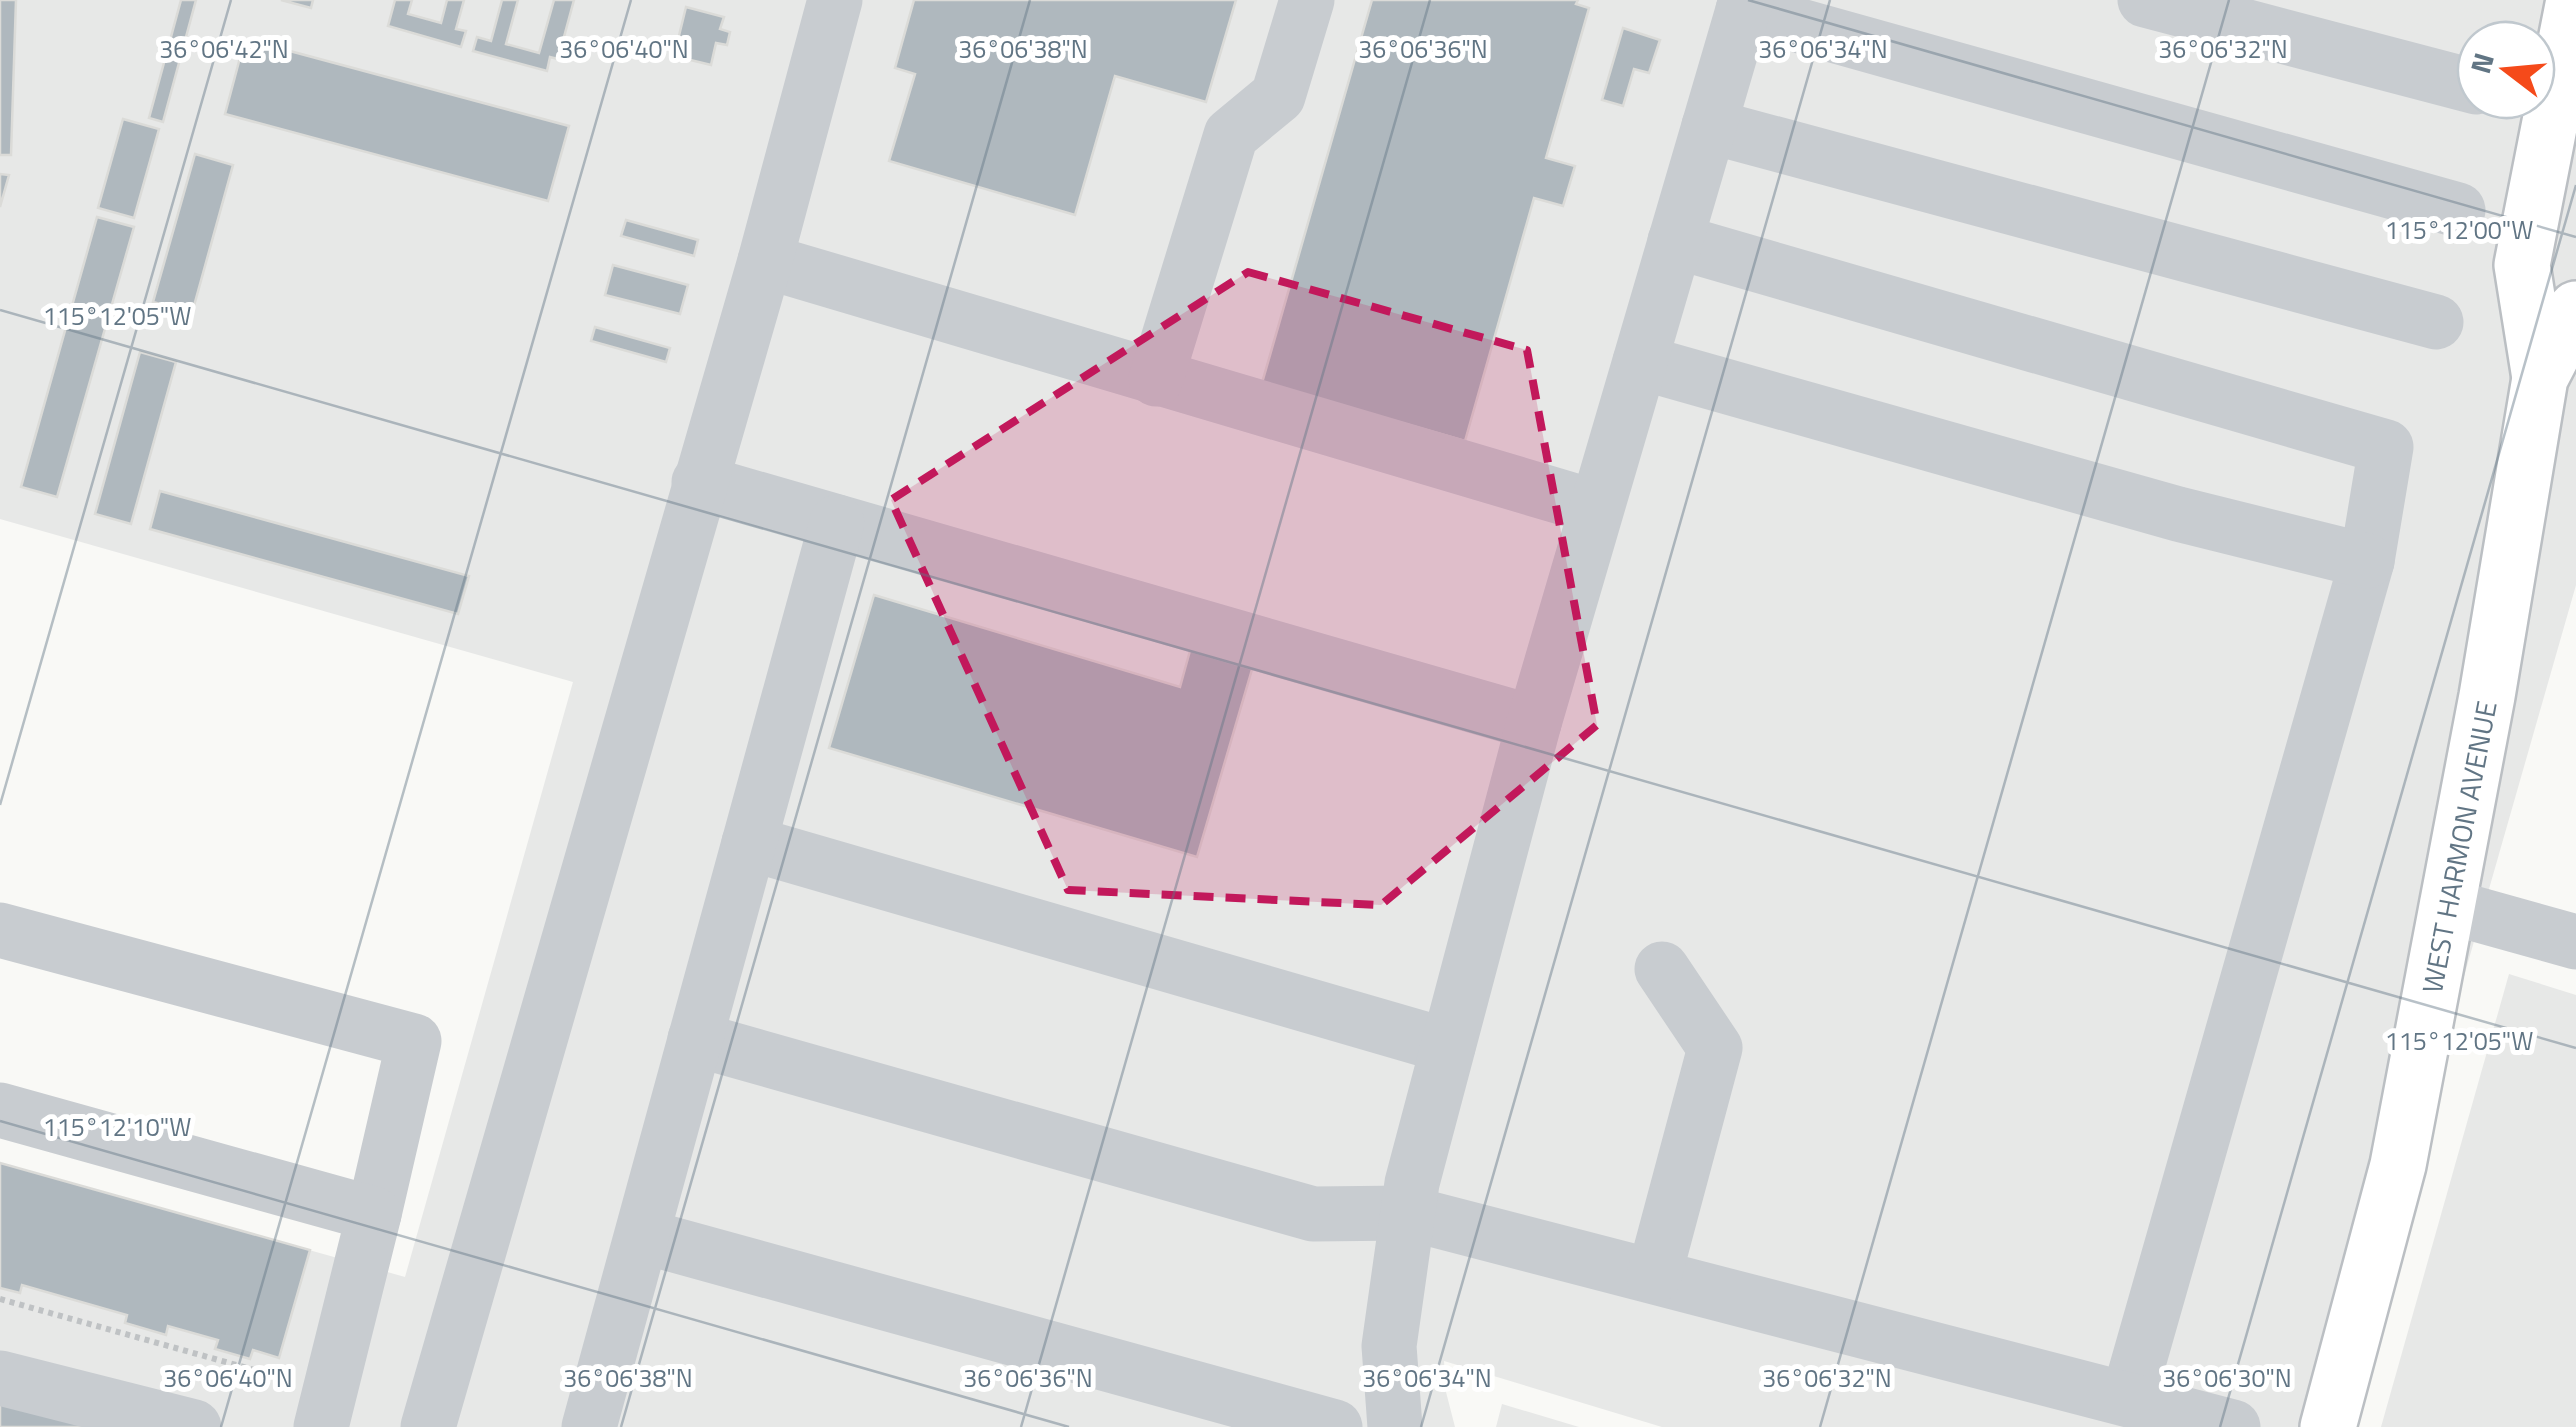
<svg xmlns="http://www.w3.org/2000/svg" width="2576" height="1427" viewBox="0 0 2576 1427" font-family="'Titillium Web',sans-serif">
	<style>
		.built { fill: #e7e8e7; fill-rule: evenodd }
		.building { fill: #afb8be; stroke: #dbdbd8; stroke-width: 2.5 }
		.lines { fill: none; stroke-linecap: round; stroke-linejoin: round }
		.major-casing { stroke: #bbbfc3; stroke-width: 60 }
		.path { stroke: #bfc2c4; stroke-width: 6; stroke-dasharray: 5 5; stroke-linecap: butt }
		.minor { stroke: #c8ccd0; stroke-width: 55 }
		.major { stroke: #fff; stroke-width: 55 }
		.marked { fill: #c2185b; fill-opacity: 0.2; stroke: #c2185b; stroke-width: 8; stroke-dasharray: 20 12; stroke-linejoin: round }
		.ticks { fill: none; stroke: #617584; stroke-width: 2.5; stroke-opacity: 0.45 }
		.labels { text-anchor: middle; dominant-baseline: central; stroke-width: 10; stroke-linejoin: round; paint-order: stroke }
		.street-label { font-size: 28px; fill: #617584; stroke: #fff }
		.ticks-label { font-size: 25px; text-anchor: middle; fill: #617584; stroke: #fff; stroke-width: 10; stroke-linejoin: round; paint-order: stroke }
	</style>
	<rect width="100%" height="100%" fill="#f9f9f6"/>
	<g class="built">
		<path d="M0 0H2576V585L2335 1427H1662L1444 1361 1446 1392 1455 1427H0V1163L405 1277 573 682 0 519ZM2476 40H2536V100H2476Z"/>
		<path d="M2509 974 2576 995V1427H2381Z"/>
		<path d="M1502 1404 1579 1427H1496Z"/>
	</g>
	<g class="building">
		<path d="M0 0H16L11 155H0Z"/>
		<path d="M181 0H196L163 122 149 118Z"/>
		<path d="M281 0H313L311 8Z"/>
		<path d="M395 0H412L408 14 441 23 447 0H464L456 29 466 31 461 47 388 26Z"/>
		<path d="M502 0H518L506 44 539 53 554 0H574L558 59 550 57 547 71 473 51 477 37 491 41Z"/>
		<path d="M914 0H1236L1206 102 1115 76 1075 215 889 161 915 74 895 68Z"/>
		<path d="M1372 0H1578L1576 4 1589 8 1546 158 1575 166 1563 206 1534 198 1465 441 1262 383Z"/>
		<path d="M686 7 724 17 720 29 730 32 727 45 716 43 711 65 674 56Z"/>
		<path d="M1623 28 1660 40 1649 73 1634 69 1623 106 1602 100Z"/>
		<path d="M245 39 569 126 548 201 225 114Z"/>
		<path d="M123 119 159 129 134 218 98 208Z"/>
		<path d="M195 154 233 165 192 313 153 302Z"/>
		<path d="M0 174 9 175 0 207Z"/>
		<path d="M97 217 134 227 57 497 21 487Z"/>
		<path d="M626 220 698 240 694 256 621 236Z"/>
		<path d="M613 265 688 285 680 314 605 295Z"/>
		<path d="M595 327 670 348 666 362 591 341Z"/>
		<path d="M140 352 176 362 131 524 95 514Z"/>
		<path d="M160 491 469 576 458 614 150 529Z"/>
		<path d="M874 595 1180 687 1191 647 1253 666 1197 857 829 748Z"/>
		<path d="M0 1163 310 1250 279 1358 253 1350 250 1359 215 1349 218 1340 168 1326 166 1335 125 1323 127 1315 22 1285 20 1293 0 1288Z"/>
		<path d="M0 1391 127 1427H0Z"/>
	</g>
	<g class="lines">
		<g class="major-casing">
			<g id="major">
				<path d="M2540 378 2522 265 2574 0"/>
				<path id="s1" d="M2328 1427 2398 1165 2487 696 2540 378 2576 309"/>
			</g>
		</g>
		<path class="path" d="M0 1299 283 1378"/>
		<g class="minor">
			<path d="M2145 0 2476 87"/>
			<path d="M1743 10 2458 210"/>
			<path d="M1709 126 2436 322"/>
			<path d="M1675 241 2386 447 2367 561 2128 1399"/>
			<path d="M765 261 1595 507"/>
			<path d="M1640 362 2178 514 2367 561"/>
			<path d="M1156 379 1231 135 1278 96 1307 0"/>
			<path d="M699 482 1534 723"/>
			<path d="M749 843 1448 1046"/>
			<path d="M2447 906 2576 942"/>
			<path d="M0 930 414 1041 374 1214"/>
			<path d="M695 1039 1313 1214 1408 1213 2233 1427"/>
			<path d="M0 1110 374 1214 321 1427"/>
			<path d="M642 1236 1335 1427"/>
			<path d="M1654 1276 1715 1048 1662 969"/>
			<path d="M0 1378 194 1427"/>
			<path d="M428 1427 765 261 835 0"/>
			<path d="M589 1427 837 522"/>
			<path d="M1395 1427 1389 1346 1412 1183 1534 723 1746 0"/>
		</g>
		<use href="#major" class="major"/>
	</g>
	<path class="marked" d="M1248 272 1527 350 1597 725 1381 905 1068 890 891 500Z"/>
	<path class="ticks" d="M1748 0 2576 237M0 310 2576 1048M0 805 231 0M0 1121 1069 1427M221 1427 631 0M621 1427 1030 0M1021 1427 1430 0M1421 1427 1830 0M1820 1427 2229 0M2220 1427 2576 185"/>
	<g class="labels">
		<g class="street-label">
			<text stroke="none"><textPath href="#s1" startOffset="595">WEST HARMON AVENUE</textPath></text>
		</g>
	</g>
	<g class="ticks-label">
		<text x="224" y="58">36°06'42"N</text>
		<text x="624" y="58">36°06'40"N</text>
		<text x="1023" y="58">36°06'38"N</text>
		<text x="1423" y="58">36°06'36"N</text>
		<text x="1823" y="58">36°06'34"N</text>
		<text x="2223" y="58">36°06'32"N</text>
		<text x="2459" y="239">115°12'00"W</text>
		<text x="117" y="325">115°12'05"W</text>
		<text x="2459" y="1050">115°12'05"W</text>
		<text x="117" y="1136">115°12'10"W</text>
		<text x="228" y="1387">36°06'40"N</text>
		<text x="628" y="1387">36°06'38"N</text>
		<text x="1028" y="1387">36°06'36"N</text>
		<text x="1427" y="1387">36°06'34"N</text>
		<text x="1827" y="1387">36°06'32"N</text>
		<text x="2227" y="1387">36°06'30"N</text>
	</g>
	<g transform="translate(2506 70) rotate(286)"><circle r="48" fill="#ffffff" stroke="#c0c8ce" stroke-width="2.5"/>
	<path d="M0-8L18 38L0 25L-18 38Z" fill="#f54a1a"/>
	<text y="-15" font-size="28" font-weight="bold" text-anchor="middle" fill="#617584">N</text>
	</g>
</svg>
